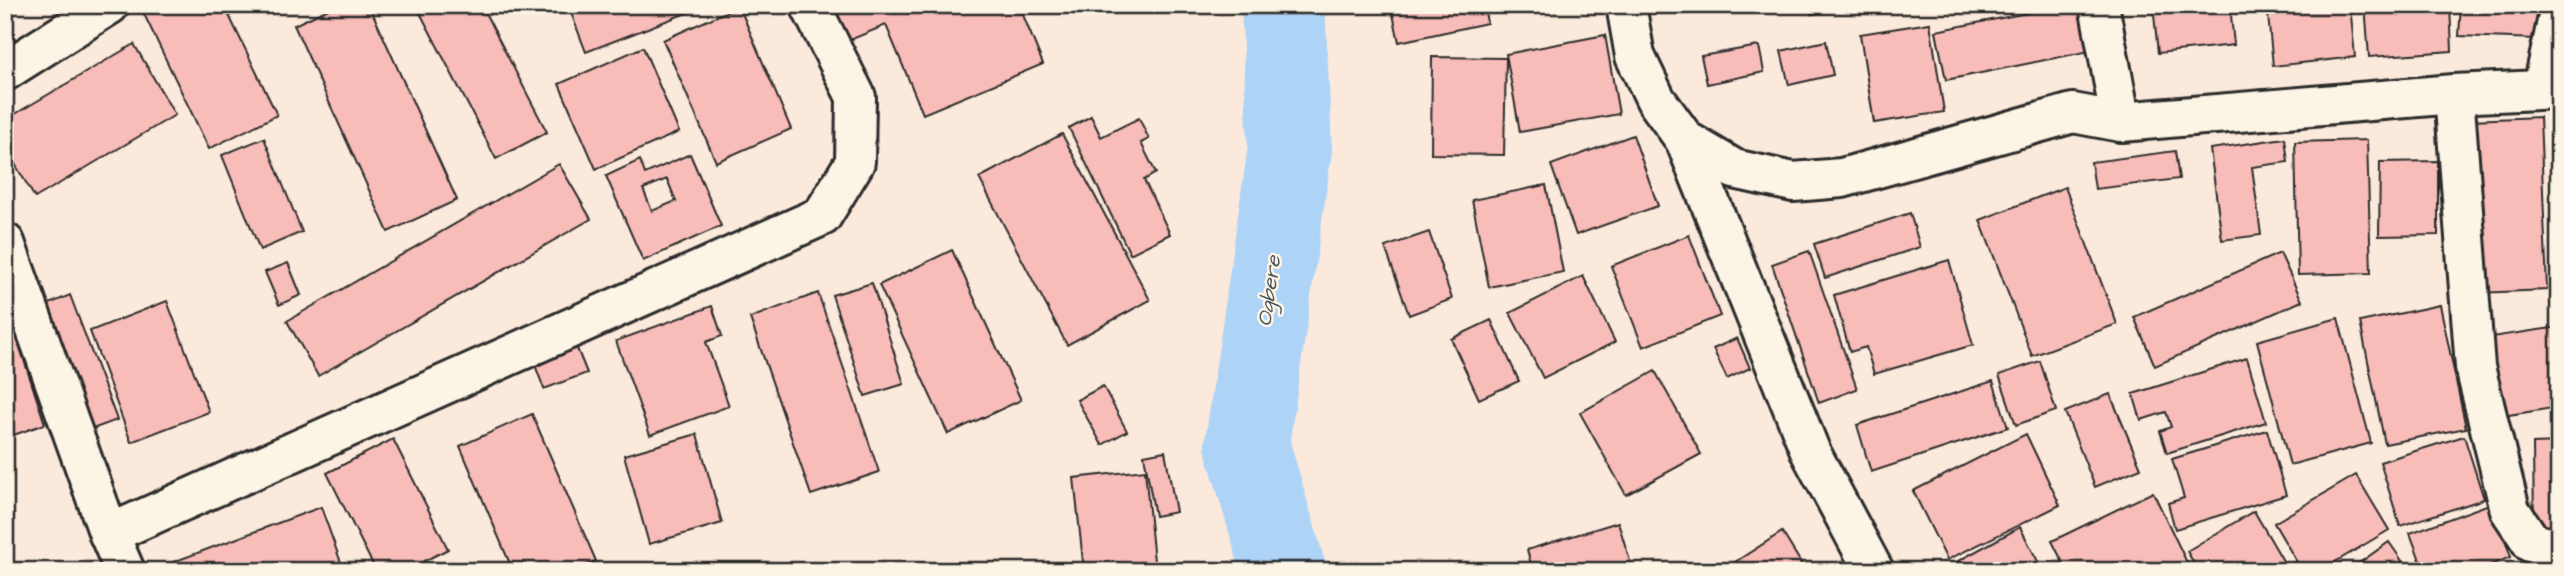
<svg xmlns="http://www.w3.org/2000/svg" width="2564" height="576" viewBox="0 0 2564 576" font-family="'Architects Daughter',sans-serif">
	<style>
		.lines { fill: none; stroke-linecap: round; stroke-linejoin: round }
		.river { stroke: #add3f6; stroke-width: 84 }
		.building { fill: #f9bdb9; stroke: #2b2b2b; stroke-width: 2; fill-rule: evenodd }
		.minor-casing { stroke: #2b2b2b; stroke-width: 44 }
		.minor { stroke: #fcf5e5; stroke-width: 38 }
		.labels { text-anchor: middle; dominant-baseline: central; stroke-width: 5; stroke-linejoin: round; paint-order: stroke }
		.water-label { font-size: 21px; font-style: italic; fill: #4c555e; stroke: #fcf5e5 }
	</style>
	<rect width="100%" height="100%" fill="#fbeadc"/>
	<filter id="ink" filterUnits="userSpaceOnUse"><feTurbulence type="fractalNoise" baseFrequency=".0143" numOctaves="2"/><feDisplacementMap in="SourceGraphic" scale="14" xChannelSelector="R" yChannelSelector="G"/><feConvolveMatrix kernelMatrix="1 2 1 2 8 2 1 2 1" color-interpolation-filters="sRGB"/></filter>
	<g filter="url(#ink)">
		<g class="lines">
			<path class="river" d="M1283 5 1290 149 1247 444 1284 571"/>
		</g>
		<g class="building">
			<path d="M152 5H224L277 115 209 149 142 10Z"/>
			<path d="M337 5H369L457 200 388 232 294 25Z"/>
			<path d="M416 5H481L547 132 496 159Z"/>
			<path d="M568 5H707L586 52Z"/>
			<path d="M830 5H1019L1043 64 923 114 886 25 845 42Z"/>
			<path d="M1391 5H1484L1487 23 1399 42Z"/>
			<path d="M1494 5H1544L1495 11Z"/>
			<path d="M1810 5H1872L1811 14Z"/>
			<path d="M2067 5H2108L2115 46 1946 80 1936 31Z"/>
			<path d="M2153 5H2230L2234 45 2158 53Z"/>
			<path d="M2267 5H2350L2355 57 2273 66Z"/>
			<path d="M2365 5H2450L2452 51 2369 57Z"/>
			<path d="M2461 5H2539L2537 39 2459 36Z"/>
			<path d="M739 6 791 129 716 162 663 40Z"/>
			<path d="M1930 23 1944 112 1874 123 1860 34Z"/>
			<path d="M1605 35 1619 114 1520 132 1506 54Z"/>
			<path d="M1826 41 1833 75 1789 85 1781 51Z"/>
			<path d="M134 44 175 115 35 198 5 147V120Z"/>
			<path d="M1759 46 1764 72 1707 84 1701 56Z"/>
			<path d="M643 47 679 132 596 169 559 84Z"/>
			<path d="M1432 57 1506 58 1504 155 1431 154Z"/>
			<path d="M1091 116 1101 137 1139 118 1149 139 1141 143 1156 173 1144 180 1170 234 1130 254 1069 128Z"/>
			<path d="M2540 117 2547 290 2478 293 2471 120Z"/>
			<path d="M1062 134 1150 300 1067 345 979 178Z"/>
			<path d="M1633 135 1658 206 1576 235 1551 165Z"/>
			<path d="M264 138 302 232 260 250 222 155Z"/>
			<path d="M2285 138 2288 162 2252 167 2261 235 2222 240 2210 149Z"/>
			<path d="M2367 140 2371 273 2298 275 2295 142Z"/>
			<path d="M2175 151 2179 179 2095 189 2091 162Z"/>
			<path d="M690 154 721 226 643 261 606 176 640 160 645 174ZM667 179 676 201 652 211 643 189Z"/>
			<path d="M2438 161V235L2379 236 2380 162Z"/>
			<path d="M559 164 591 219 318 376 287 321Z"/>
			<path d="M1546 185 1563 272 1489 287 1472 200Z"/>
			<path d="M2065 187 2117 324 2032 356 1980 220Z"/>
			<path d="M1910 213 1920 247 1825 278 1814 244Z"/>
			<path d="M1429 232 1452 299 1409 315 1385 247Z"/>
			<path d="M1689 235 1720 316 1643 347 1611 266Z"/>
			<path d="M952 250 1021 400 948 434 879 285Z"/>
			<path d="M1809 251 1857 389 1819 403 1772 264Z"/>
			<path d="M2280 253 2302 301 2155 366 2134 317Z"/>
			<path d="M1949 260 1973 345 1874 374 1866 347 1850 352 1834 295Z"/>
			<path d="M288 263 301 295 279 305 265 272Z"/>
			<path d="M1583 276 1615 342 1543 378 1510 313Z"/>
			<path d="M872 283 904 384 865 396 832 295Z"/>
			<path d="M818 293 879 472 811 495 750 318Z"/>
			<path d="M70 295 117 420 90 430 42 307Z"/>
			<path d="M167 301 209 412 131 442 90 331Z"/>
			<path d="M2440 305 2466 428 2385 444 2360 322Z"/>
			<path d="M712 306 722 336 706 342 729 406 650 435 616 341Z"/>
			<path d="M7 308 45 424 5 438V309Z"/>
			<path d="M2338 318 2371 443 2290 465 2257 341Z"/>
			<path d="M1491 320 1519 381 1479 399 1451 339Z"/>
			<path d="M2559 327V407L2502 416 2491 337Z"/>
			<path d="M1737 338 1750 368 1727 379 1713 349Z"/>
			<path d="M576 346 587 373 544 389 534 362Z"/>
			<path d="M2247 358 2266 422 2167 453 2160 431 2171 427 2166 412 2141 420 2133 394Z"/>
			<path d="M2040 361 2056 411 2016 425 1999 375Z"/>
			<path d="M1655 371 1701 454 1626 495 1580 413Z"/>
			<path d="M1993 381 2008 427 1871 472 1857 425Z"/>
			<path d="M1103 386 1127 431 1102 445 1077 400Z"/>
			<path d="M2110 394 2141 468 2095 487 2065 412Z"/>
			<path d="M532 414 596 561 574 571H513L460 446Z"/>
			<path d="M2267 430 2286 495 2175 529 2168 503 2184 498 2172 459Z"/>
			<path d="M697 434 722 523 649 544 624 455Z"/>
			<path d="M2026 434 2060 505 1947 560 1913 491Z"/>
			<path d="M2464 436 2484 499 2400 526 2380 462Z"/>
			<path d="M393 439 448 549 405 571H376L327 473Z"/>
			<path d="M2559 443V528L2534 529 2533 444Z"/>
			<path d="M1165 451 1176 512 1155 516 1144 455Z"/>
			<path d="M1145 470 1155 571H1084L1074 478Z"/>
			<path d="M2356 475 2389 530 2320 571H2302L2274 523Z"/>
			<path d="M2153 492 2191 571H2067L2052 541Z"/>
			<path d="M2492 503 2511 557 2475 571H2424L2410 533Z"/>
			<path d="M321 507 344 571H176L173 562Z"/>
			<path d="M2254 511 2289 571H2198L2187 551Z"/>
			<path d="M1618 522 1633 571H1533L1527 550Z"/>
			<path d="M2020 527 2043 571H1940Z"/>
			<path d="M1782 532 1806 571H1721Z"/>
			<path d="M2389 542 2409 571H2348Z"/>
		</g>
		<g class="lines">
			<g class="minor-casing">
				<g id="minor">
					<path d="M1626 5 1635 56 1656 100 1685 140 1734 169 1793 182 1842 178 2073 113 2121 122 2454 94 2559 89"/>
					<path d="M2099 5 2121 122"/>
					<path d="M5 71 109 5"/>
					<path d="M2543 88 2559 12"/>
					<path d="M2454 94 2475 367 2510 510 2532 543 2559 550"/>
					<path d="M1685 140 1811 453 1874 571"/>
					<path d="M5 243 109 534 125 571"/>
					<path d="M109 534 822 216 855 162 856 97 810 5"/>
				</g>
			</g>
			<use href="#minor" class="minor"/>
		</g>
	</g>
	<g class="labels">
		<g class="water-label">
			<text transform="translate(1269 291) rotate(-82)">Ogbere</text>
		</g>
	</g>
	<rect width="2564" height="576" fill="none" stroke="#fcf5e5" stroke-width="28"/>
	<rect x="14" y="14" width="2536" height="548" fill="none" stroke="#2b2b2b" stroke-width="2.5" filter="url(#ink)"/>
</svg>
